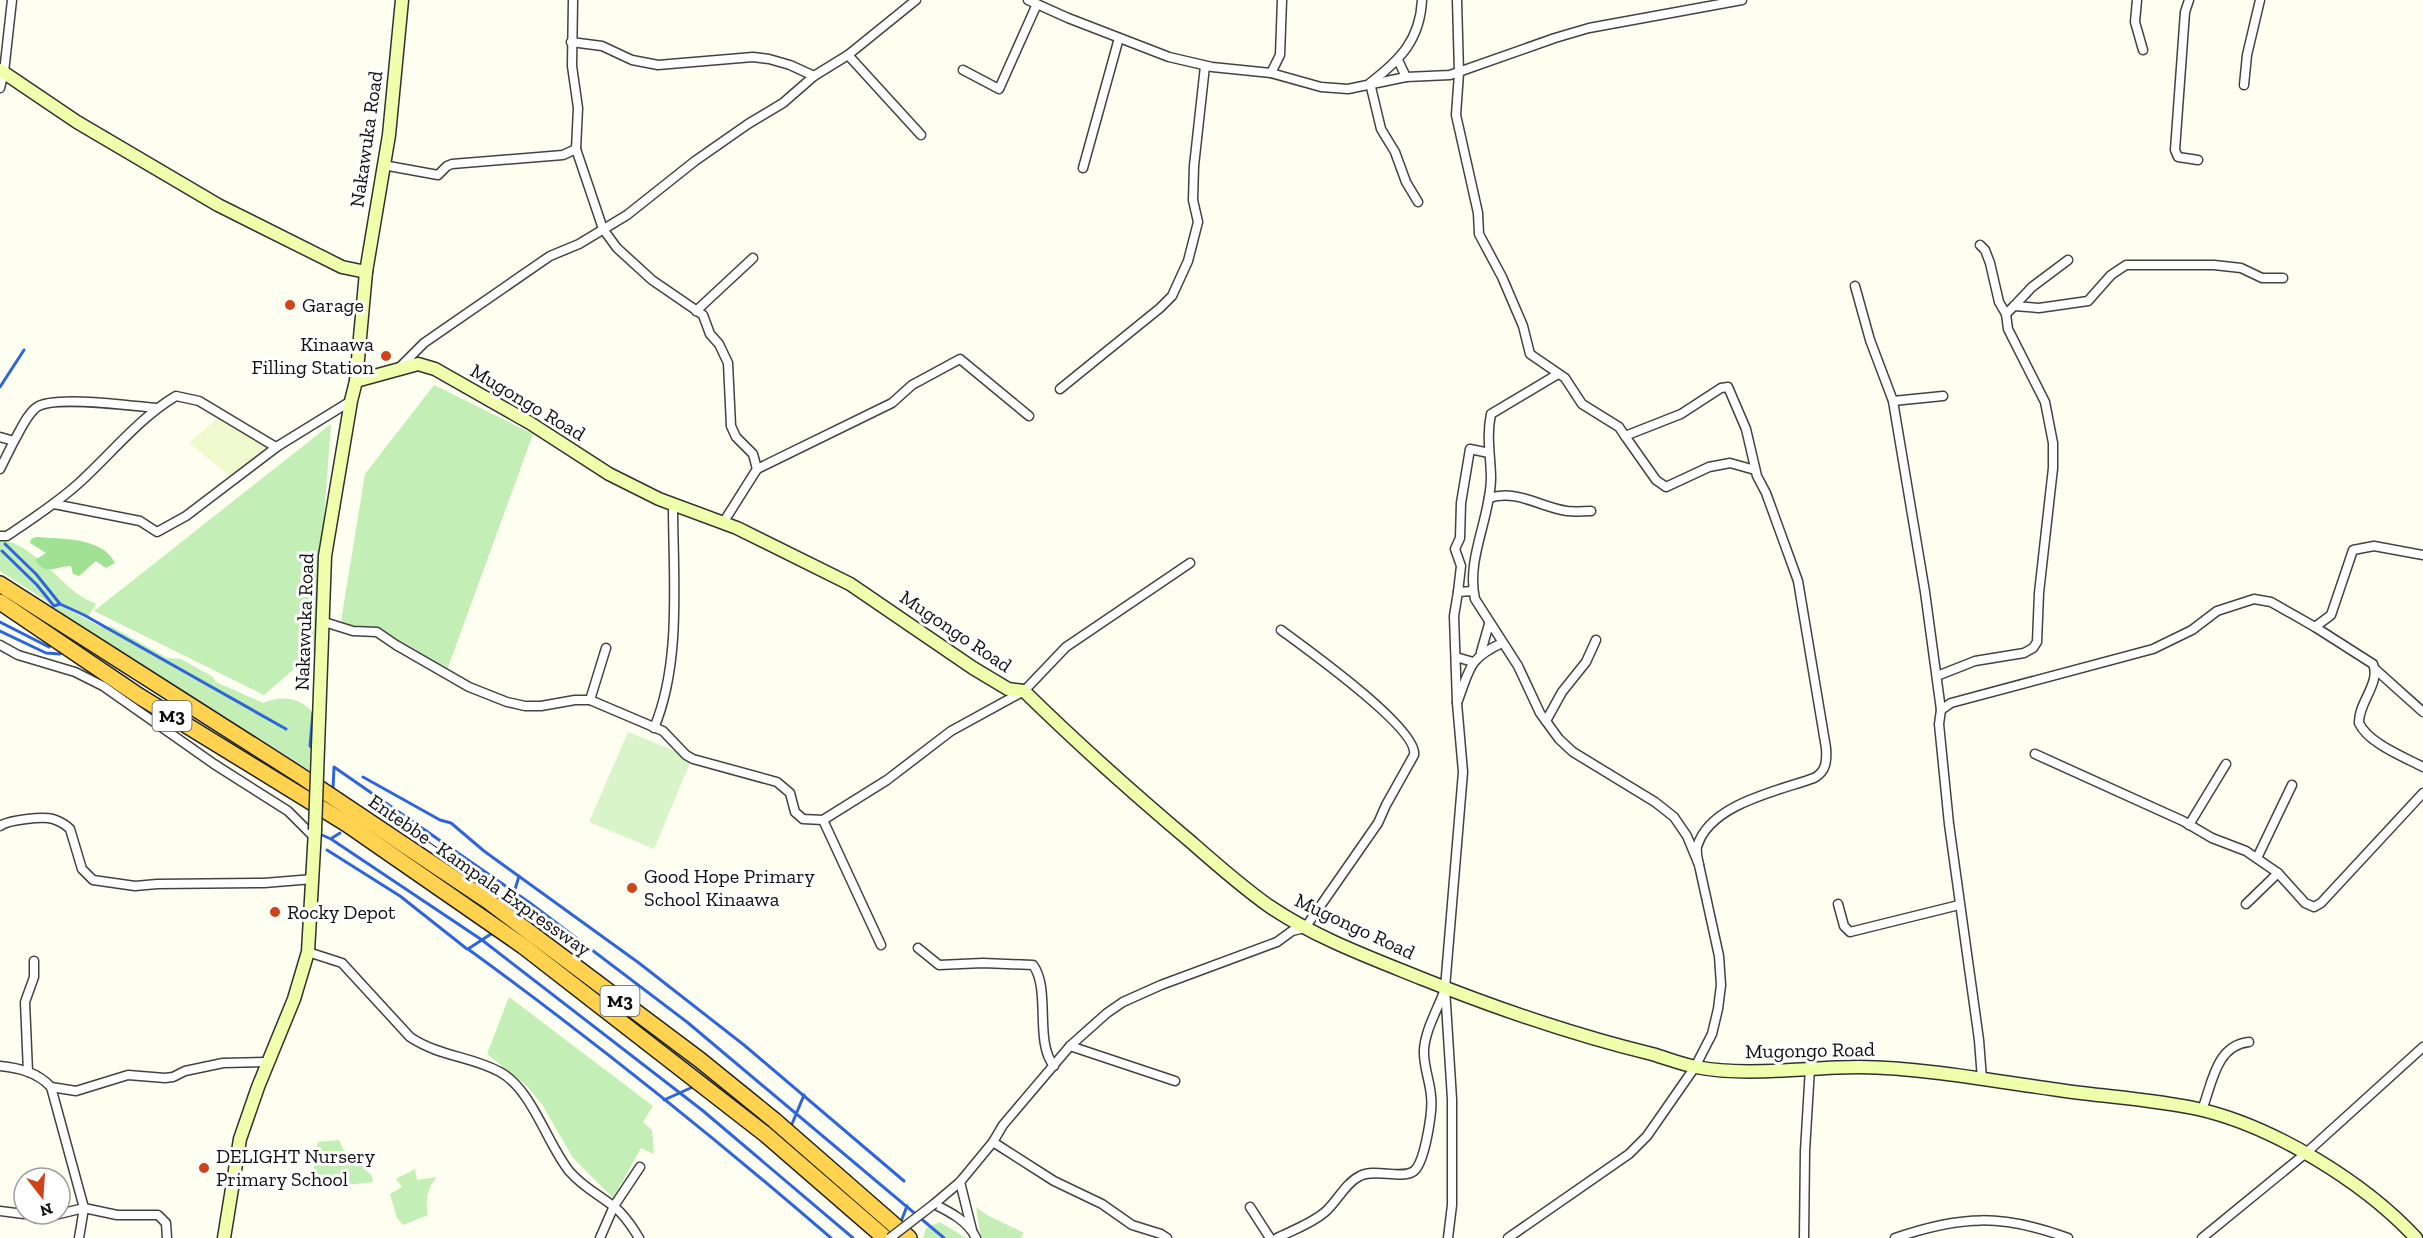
<svg xmlns="http://www.w3.org/2000/svg" width="2423" height="1238" viewBox="0 0 2423 1238" font-family="'Zilla Slab',serif">
	<style>
		.farmland { fill: #f0f9cd }
		.green { fill: #c3eeb5 }
		.forest { fill: #a0e193 }
		.pitch { fill: #d9f4c8 }
		.lines { fill: none; stroke-linecap: round; stroke-linejoin: round }
		.stream { stroke: #2f65db; stroke-width: 3 }
		.street-casing { stroke: #424242; stroke-width: 11 }
		.secondary-casing { stroke: #313131; stroke-width: 15 }
		.highway-casing { stroke: #202020; stroke-width: 18 }
		.street { stroke: #fff; stroke-width: 8 }
		.secondary { stroke: #f0ffac; stroke-width: 12 }
		.highway { stroke: #ffd24f; stroke-width: 15 }
		.street-bridge-casing { stroke: #424242; stroke-width: 11; stroke-linecap: butt }
		.secondary-bridge-casing { stroke: #313131; stroke-width: 15; stroke-linecap: butt }
		.street-bridge { stroke: #fff; stroke-width: 8 }
		.secondary-bridge { stroke: #f0ffac; stroke-width: 12 }
		.poi-dot { fill: #ce4317; stroke: #fff; stroke-width: 2 }
		.labels { text-anchor: middle; dominant-baseline: central; stroke-width: 6; stroke-linejoin: round; paint-order: stroke }
		.shield { fill: #fff; stroke: #575757; stroke-width: 1.5 }
		.shield-label { font-size: 18px; font-weight: bold; fill: #0f0f0f }
		.street-label { font-size: 20px; fill: #0f0f0f; stroke: #fff }
		.poi-label { font-size: 20px; fill: #0f0f0f; stroke: #fff; text-anchor: start }
	</style>
	<rect width="100%" height="100%" fill="#fefff1"/>
	<path class="farmland" d="M220 416 272 448 233 478 189 443Z"/>
	<g class="green">
		<path d="M434 385 533 434 446 673 341 621 365 474Z"/>
		<path d="M331 424 314 652 264 695 94 611Z"/>
		<path d="M0 540C25 541 53 573 71 589 78 595 87 600 96 604L88 617 61 604 54 606 0 571Z"/>
		<path d="M60 605 101 627 111 626 167 658 181 659 213 677 216 682 263 703C281 695 300 697 313 713L309 770 55 609Z"/>
		<path d="M509 997 653 1106 643 1122 652 1130 654 1154 641 1148 613 1198 573 1158 543 1106 527 1086 487 1054Z"/>
		<path d="M339 1140 349 1161H362V1166L372 1176 373 1182 327 1187 325 1175 316 1176 312 1159 315 1156 317 1160 321 1157 316 1150 318 1142Z"/>
		<path d="M415 1169 417 1180 437 1177C427 1188 425 1200 428 1215L403 1225 397 1218 390 1194 402 1187 396 1179Z"/>
		<path d="M976 1207 987 1215 1024 1233 1021 1238H981Z"/>
		<path d="M940 1222 966 1238H923L926 1228Z"/>
	</g>
	<path class="forest" d="M36 537C62 539 102 537 115 563L106 568 96 561 79 576 73 574 71 566C54 567 46 576 35 560L46 553 30 543 31 539Z"/>
	<path class="pitch" d="M628 732 692 758 654 849 589 822Z"/>
	<g class="lines">
		<g class="stream">
			<path d="M0 387 24 350"/>
			<path d="M5 544 36 574 60 604"/>
			<path d="M2 551 37 585 54 606 60 604 84 615 286 729"/>
			<path d="M0 622 49 647"/>
			<path d="M0 631 46 653 60 654"/>
			<path d="M310 746 313 713"/>
			<path d="M363 777 440 820 451 823 484 851 639 963 744 1045 904 1181"/>
			<path d="M333 788 334 767 530 903 687 1022 944 1238"/>
			<path d="M322 835 331 839 482 940 702 1110 853 1238"/>
			<path d="M332 838 340 833"/>
			<path d="M327 850 400 896 467 949"/>
			<path d="M511 903 519 876"/>
			<path d="M491 934 468 949C593 1040 714 1137 831 1238"/>
			<path d="M664 1100 695 1086"/>
			<path d="M792 1124 804 1095"/>
			<path d="M902 1219 907 1206"/>
		</g>
		<g class="street-casing">
			<g id="street">
				<path d="M1028 0 1068 18 1169 57 1212 67 1271 73 1321 87 1348 89 1406 77 1450 75 1555 38 1589 28 1742 0"/>
				<path d="M1457 0 1459 73 1456 115 1478 213 1479 234 1502 277 1523 326 1530 354 1565 378 1582 404 1619 427 1625 436 1681 414 1721 388 1728 387 1746 429 1757 476 1766 493 1798 581 1826 748C1827 761 1826 772 1814 778 1778 791 1709 804 1697 847 1696 852 1698 860 1699 865"/>
				<path d="M2137 0 2135 22 2143 50"/>
				<path d="M2189 0 2185 12 2175 150 2178 157 2198 160"/>
				<path d="M571 42 602 46 632 60 658 65 753 57 769 59 790 65 814 76"/>
				<path d="M848 55 921 135"/>
				<path d="M1398 60 1406 77"/>
				<path d="M963 70 999 89 1037 4"/>
				<path d="M1271 73 1280 55 1282 0"/>
				<path d="M2244 85 2247 55 2260 0"/>
				<path d="M0 88 4 72 12 0"/>
				<path d="M576 149 603 229 617 248 652 280 703 315 710 334 719 344 728 363 731 426 736 437 753 454 757 469"/>
				<path d="M383 165 438 175 447 166 452 164 563 155 576 149 578 108 572 66 573 0"/>
				<path d="M1083 168 1119 38"/>
				<path d="M1418 202 1406 182 1395 152 1381 129 1370 83C1400 60 1420 40 1422 0"/>
				<path d="M1855 286 1870 340 1893 401 1925 592 1941 710 1939 724 1949 824 1979 1040 1982 1079"/>
				<path d="M2014 306 2032 287 2068 260"/>
				<path d="M696 311 753 258"/>
				<path d="M2006 314 2014 306 2039 308 2088 301 2111 275 2126 265H2214L2241 268 2262 278H2283"/>
				<path d="M398 369 424 343 450 325 550 256 579 244 627 215 695 161 748 124 783 103 814 76 848 55 916 0"/>
				<path d="M1060 389 1160 308 1172 296 1188 261 1198 222 1193 200 1194 166 1205 66"/>
				<path d="M1893 401 1943 396"/>
				<path d="M1625 436 1656 480 1666 487 1709 467 1730 463 1755 470"/>
				<path d="M0 437 14 441C20 431 27 414 37 407 54 395 133 406 156 408"/>
				<path d="M0 469 14 441"/>
				<path d="M1489 498C1517 489 1540 507 1567 511 1575 512 1583 511 1591 511"/>
				<path d="M54 504 140 521 157 532 186 516 278 446"/>
				<path d="M723 523 757 469 892 403 912 385 960 359 1029 416"/>
				<path d="M0 536H7C32 519 57 503 79 483 111 454 139 418 176 396L199 401 274 446H278L351 401"/>
				<path d="M1473 591 1458 592 1454 616 1457 703C1470 670 1467 659 1502 643"/>
				<path d="M1458 592 1461 566 1455 549 1460 538 1461 503 1470 449 1489 453"/>
				<path d="M321 621 353 631 377 632 396 645 469 687 507 702 525 706H541L575 700H590L663 731 686 755 693 759 777 782 790 793 795 812 803 819 823 820"/>
				<path d="M2315 627 2331 615 2353 550 2374 546 2423 555"/>
				<path d="M0 645 18 655 75 672 103 686 214 764 288 811 315 838"/>
				<path d="M1481 652 1489 624"/>
				<path d="M1456 657 1473 662"/>
				<path d="M2375 669 2423 712"/>
				<path d="M1937 676 1975 661 2024 653 2033 648 2037 642 2039 593 2053 468V443L2045 402 2008 329 2006 314 1999 302 1990 263 1985 250 1980 245"/>
				<path d="M590 700 606 648"/>
				<path d="M1941 710 1951 703 2153 649 2192 630 2217 611 2254 599 2271 602 2315 627 2373 664C2381 683 2358 703 2359 723 2368 743 2404 757 2423 767"/>
				<path d="M1546 721 1562 692 1586 662 1596 640"/>
				<path d="M654 728C682 662 673 575 673 505"/>
				<path d="M2035 754 2183 821 2212 838 2246 851 2278 873 2305 903 2314 907 2321 903 2423 793"/>
				<path d="M2189 825 2226 764"/>
				<path d="M0 826C8 820 43 816 53 819 59 821 66 825 70 829L82 869 93 880 135 886 157 884 264 883 313 879"/>
				<path d="M2257 858 2292 785"/>
				<path d="M1838 904 1844 926 1850 932 1959 905"/>
				<path d="M2246 904 2278 873"/>
				<path d="M881 945 823 820 887 780 951 731 1024 691 1066 647 1190 563"/>
				<path d="M918 948 939 965 983 963 1033 965C1051 989 1034 1042 1054 1066"/>
				<path d="M308 952 342 963 410 1037C440 1057 471 1056 500 1072 532 1089 548 1146 570 1172 583 1187 598 1194 613 1206 623 1213 633 1228 639 1238"/>
				<path d="M1070 1046 1175 1081"/>
				<path d="M0 1066C19 1068 37 1072 51 1087L84 1208 79 1238"/>
				<path d="M28 1072 25 1002 34 977V961"/>
				<path d="M51 1087 76 1091 128 1075 165 1078 173 1077 185 1071 223 1063 269 1062"/>
				<path d="M2202 1110C2212 1084 2216 1045 2249 1042"/>
				<path d="M993 1142 1054 1181 1102 1204 1132 1225 1161 1234 1167 1238"/>
				<path d="M960 1182 972 1230"/>
				<path d="M1250 1207 1270 1238"/>
				<path d="M0 1211 24 1214"/>
				<path d="M26 1214 55 1215 84 1208 117 1215H158L166 1223 167 1238"/>
				<path d="M600 1238 614 1206 640 1167"/>
				<path d="M976 1238C968 1221 950 1212 934 1204L960 1182 993 1142 1003 1125 1070 1046 1107 1013 1123 1002 1161 985 1277 942 1292 931 1305 928 1378 823 1386 805 1414 755C1419 729 1304 647 1281 630"/>
				<path d="M1277 1238C1293 1230 1311 1224 1325 1212 1337 1202 1345 1183 1360 1176 1375 1168 1402 1180 1414 1171 1425 1162 1433 1110 1431 1096 1430 1081 1423 1065 1424 1050 1425 1030 1438 1009 1445 989"/>
				<path d="M1448 1238 1452 1205V1099L1445 988 1463 772 1457 703"/>
				<path d="M1508 1238 1629 1154 1647 1136 1695 1067 1712 1034 1718 1009 1721 985 1719 956 1699 865 1687 836 1674 817 1655 802 1573 752 1559 739 1540 713 1518 666 1475 599C1466 559 1490 519 1491 479 1491 457 1486 437 1491 414L1558 374"/>
				<path d="M1804 1238 1805 1151 1810 1068"/>
				<path d="M1895 1238C1961 1215 2003 1214 2068 1238"/>
				<path d="M2202 1238 2306 1153 2423 1047"/>
			</g>
		</g>
		<g class="secondary-casing">
			<g id="secondary">
				<path d="M0 70 77 122 218 205 342 267 366 272"/>
				<path d="M356 381 418 364 435 369 530 423 609 474 659 499 737 528 850 584 973 668 1008 689 1024 691C1078 744 1134 794 1191 842 1216 864 1242 887 1269 906 1316 938 1371 958 1423 979 1498 1009 1574 1035 1652 1054 1666 1058 1681 1064 1696 1067 1747 1077 1807 1067 1859 1067 1926 1068 1993 1081 2059 1090 2106 1097 2152 1099 2198 1109 2273 1126 2364 1182 2416 1238"/>
				<path d="M318 747 325 556 351 401 356 381 366 272 389 135 402 0"/>
				<path d="M224 1238 240 1139 258 1087 294 999 308 952 315 830"/>
			</g>
		</g>
		<g class="highway-casing">
			<g id="highway">
				<path d="M0 584 301 776 488 901 700 1060 774 1120 909 1238"/>
				<path d="M0 602 139 696 347 824 523 946 765 1134 885 1238"/>
			</g>
		</g>
		<use href="#street" class="street"/>
		<use href="#secondary" class="secondary"/>
		<use href="#highway" class="highway"/>
		<g class="street-bridge-casing">
			<path id="street-bridge" d="M890 1238 934 1204"/>
		</g>
		<g class="secondary-bridge-casing">
			<path id="secondary-bridge" d="M315 830 318 747"/>
		</g>
		<use href="#street-bridge" class="street-bridge"/>
		<use href="#secondary-bridge" class="secondary-bridge"/>
	</g>
	<g class="poi-dot">
		<circle cx="290" cy="305" r="6"/>
		<circle cx="386" cy="356" r="6"/>
		<circle cx="632" cy="888" r="6"/>
		<circle cx="275" cy="912" r="6"/>
		<circle cx="204" cy="1168" r="6"/>
	</g>
	<g class="labels">
		<g class="shield">
			<rect x="152.5" y="701" width="39" height="30" rx="4.5"/>
			<rect x="600.5" y="986" width="39" height="30" rx="4.5"/>
		</g>
		<g class="shield-label">
			<text x="172" y="716">M3</text>
			<text x="620" y="1001">M3</text>
		</g>
		<g class="street-label">
			<text transform="translate(366 139) rotate(-82)">Nakawuka Road</text>
			<text transform="translate(528 402) rotate(31)">Mugongo Road</text>
			<text transform="translate(304 622) rotate(-88)">Nakawuka Road</text>
			<text transform="translate(956 631) rotate(34)">Mugongo Road</text>
			<text transform="translate(480 875) rotate(35)">Entebbe–Kampala Expressway</text>
			<text transform="translate(1355 926) rotate(25)">Mugongo Road</text>
			<text transform="translate(1810 1050) rotate(-1)">Mugongo Road</text>
		</g>
		<g class="poi-label">
			<text x="302" y="305">Garage</text>
			<text x="374" y="344" text-anchor="end">Kinaawa<tspan x="374" dy="23">Filling Station</tspan></text>
			<text x="644" y="876">Good Hope Primary<tspan x="644" dy="23">School Kinaawa</tspan></text>
			<text x="287" y="912">Rocky Depot</text>
			<text x="216" y="1156">DELIGHT Nursery<tspan x="216" dy="23">Primary School</tspan></text>
		</g>
	</g>
	<g transform="translate(42 1196) rotate(163)"><circle r="28" fill="#ffffff" stroke="#9f9f9f" stroke-width="1.5"/>
	<path d="M0-4.5L10 22L0 15L-10 22Z" fill="#ce4317"/>
	<text y="-9" font-size="16" font-weight="bold" text-anchor="middle" fill="#0f0f0f">N</text>
	</g>
</svg>
